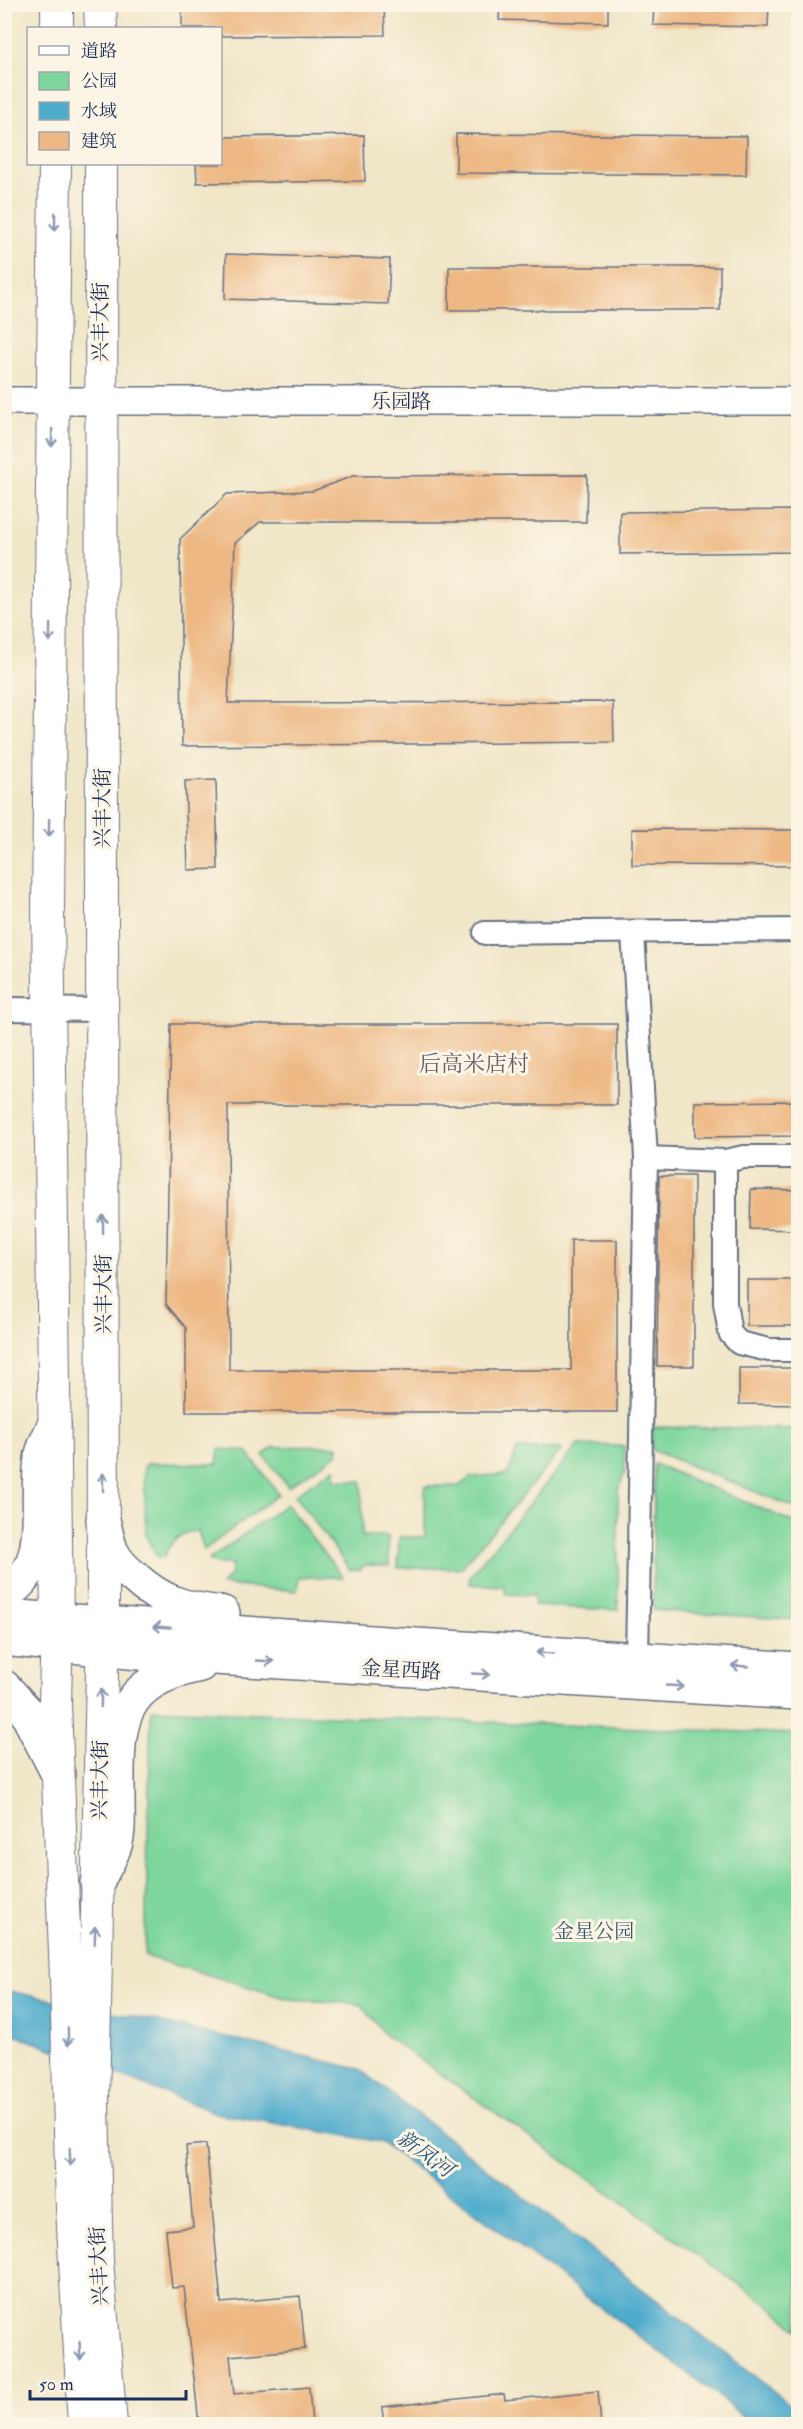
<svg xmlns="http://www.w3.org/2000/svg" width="803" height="2429" viewBox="0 0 803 2429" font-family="'IM FELL Double Pica','Noto Serif SC',serif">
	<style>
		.green { fill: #7dd69b; stroke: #4c827c; stroke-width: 1.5 }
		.water { fill: #4dabcc; stroke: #346d95; stroke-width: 1.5 }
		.building { fill: #edb883 }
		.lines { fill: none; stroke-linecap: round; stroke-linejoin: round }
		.minor-casing { stroke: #666f83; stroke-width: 26 }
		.tertiary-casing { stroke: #666f83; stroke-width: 30 }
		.secondary-casing { stroke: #666f83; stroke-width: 34 }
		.primary-casing { stroke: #666f83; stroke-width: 36 }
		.minor { stroke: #fff; stroke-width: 22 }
		.tertiary { stroke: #fff; stroke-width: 27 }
		.secondary { stroke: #fff; stroke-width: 32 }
		.primary { stroke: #fff; stroke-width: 33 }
		.oneway { stroke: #8d97ae }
		.labels { text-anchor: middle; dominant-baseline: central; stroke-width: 6; stroke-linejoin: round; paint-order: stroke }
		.street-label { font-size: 20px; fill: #1b2f5e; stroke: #fcf5e5 }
		.park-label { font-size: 20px; fill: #34596d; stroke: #fcf5e5 }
		.water-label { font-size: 21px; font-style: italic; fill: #2c5a84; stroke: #fcf5e5 }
		.quarter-label { font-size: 22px; fill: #645f6b; stroke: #fcf5e5 }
	</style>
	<rect width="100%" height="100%" fill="#fcf5e5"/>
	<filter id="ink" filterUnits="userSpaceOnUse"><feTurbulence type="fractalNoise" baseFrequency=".0167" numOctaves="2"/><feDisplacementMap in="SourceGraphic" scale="12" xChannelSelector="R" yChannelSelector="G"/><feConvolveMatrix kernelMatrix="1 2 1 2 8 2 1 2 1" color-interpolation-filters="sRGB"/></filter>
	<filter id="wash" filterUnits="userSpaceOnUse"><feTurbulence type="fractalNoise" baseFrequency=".008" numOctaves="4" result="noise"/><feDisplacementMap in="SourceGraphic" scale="24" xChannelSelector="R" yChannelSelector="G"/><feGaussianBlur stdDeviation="1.35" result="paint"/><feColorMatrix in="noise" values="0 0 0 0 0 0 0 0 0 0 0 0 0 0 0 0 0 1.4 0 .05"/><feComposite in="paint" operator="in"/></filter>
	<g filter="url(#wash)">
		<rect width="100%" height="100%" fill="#f0e6c8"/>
		<g class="green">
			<path d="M652 1427 798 1429V1509L652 1450Z"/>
			<path d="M578 1445 624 1446 625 1472 618 1491V1610L535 1606 534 1595 506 1594 504 1586 469 1584 470 1576Z"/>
			<path d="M338 1446 337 1454 288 1487 263 1455 274 1447Z"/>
			<path d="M219 1449 246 1451 279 1494 204 1550 198 1531C182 1530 169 1543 164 1557L158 1558 146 1536 144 1467 148 1463 217 1464Z"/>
			<path d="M517 1449H562L461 1568H398L399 1537H425V1486H459L471 1477 508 1474Z"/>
			<path d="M654 1464 798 1524V1620L653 1610Z"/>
			<path d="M335 1468V1480L362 1481V1536H388L389 1566 364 1565 360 1570H350L295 1495Z"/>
			<path d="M286 1504 343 1577H299L297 1591 221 1585 230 1576 232 1564H217L209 1560Z"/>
			<path d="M151 1709 798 1734V2330L773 2308 385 2035 361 2004 289 1999 145 1956Z"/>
		</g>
		<path class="water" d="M4 1990 142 2018 359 2069 798 2410V2424H752L718 2396 381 2142 216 2113 5 2031Z"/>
		<g id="blocks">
			<g class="building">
				<path d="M182 4H384L385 35 220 36V28H182Z"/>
				<path d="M500 4H608V23L499 20Z"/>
				<path d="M654 4H769L768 27 653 25Z"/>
				<path d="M456 134 747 136 746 175 456 173Z"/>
				<path d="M364 135 365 181 197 183 196 164H220V137Z"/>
				<path d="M226 254 390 259 388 304 225 299Z"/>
				<rect x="449" y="267" width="271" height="43"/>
				<path d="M587 475 586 522H260L235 543 228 703 613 702 614 742 182 746 180 539 227 494 313 491 353 476Z"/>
				<path d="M798 510V552L620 554V512Z"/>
				<path d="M216 780 218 869 188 870 185 781Z"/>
				<path d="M632 829 798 830V866L632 865Z"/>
				<path d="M171 1024H617V1105H228L229 1370H571V1240H617V1412H186V1328L166 1304Z"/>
				<path d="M798 1101V1136L695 1137V1102Z"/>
				<path d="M659 1176H694V1366H657Z"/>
				<path d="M751 1189 798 1190V1230L750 1229Z"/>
				<rect x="747" y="1280" width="51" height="46"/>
				<path d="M739 1368H798V1405L739 1404Z"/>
				<path d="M206 2144 221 2303 300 2296 305 2349 230 2356 234 2394 309 2387 312 2424H199L184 2287 172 2288 166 2230 193 2227 186 2146Z"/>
				<path d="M598 2391 601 2424H384L382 2407 504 2394 505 2400Z"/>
			</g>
		</g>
	</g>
	<g filter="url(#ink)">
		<use href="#blocks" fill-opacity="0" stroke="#666f83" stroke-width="1.5"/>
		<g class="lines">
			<g class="minor-casing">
				<g id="minor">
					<path d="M633 932 646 1158"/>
					<path d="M485 933 798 930"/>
					<path d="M4 1009 103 1010"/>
					<path d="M725 1161V1303L730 1333 739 1343 769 1350H798"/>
					<path d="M637 1659 646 1158 725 1161 744 1157H798"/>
				</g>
			</g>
			<g class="tertiary-casing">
				<path id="tertiary" d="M4 401H798"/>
			</g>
			<g class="secondary-casing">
				<g id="secondary">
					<path d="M100 4 101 28"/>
					<path d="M57 28V4"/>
					<path d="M55 164 48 911 57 1620 55 1704 66 1978 72 2208 84 2424"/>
					<path d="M101 164 103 1622 93 2104 97 2261 111 2424"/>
				</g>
			</g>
			<g class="primary-casing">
				<g id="primary">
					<path d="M103 1520C106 1531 108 1543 112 1552 117 1562 125 1570 134 1577 162 1603 186 1609 223 1613"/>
					<path d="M4 1595C54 1565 34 1507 41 1459 42 1448 50 1435 54 1425"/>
					<path d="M4 1616 400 1644 798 1669"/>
					<path d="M4 1639 149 1654 798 1693"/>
					<path d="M4 1687 25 1710 58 1774"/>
					<path d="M97 1883C103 1869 115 1852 117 1837 119 1826 118 1815 118 1804 118 1729 112 1683 200 1665"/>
				</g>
			</g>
			<use href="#minor" class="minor"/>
			<use href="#tertiary" class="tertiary"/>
			<use href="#secondary" class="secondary"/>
			<use href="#primary" class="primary"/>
		</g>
		<defs><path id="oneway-shaft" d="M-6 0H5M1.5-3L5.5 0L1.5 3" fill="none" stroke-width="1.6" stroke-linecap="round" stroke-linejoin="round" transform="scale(1.5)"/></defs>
		<g class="oneway">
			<use href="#oneway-shaft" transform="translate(55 222) rotate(91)"/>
			<use href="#oneway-shaft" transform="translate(52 438) rotate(91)"/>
			<use href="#oneway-shaft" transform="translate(50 633) rotate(91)"/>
			<use href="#oneway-shaft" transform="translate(49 828) rotate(91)"/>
			<use href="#oneway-shaft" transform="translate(103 1224) rotate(-90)"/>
			<use href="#oneway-shaft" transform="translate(103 1482) rotate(-90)"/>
			<use href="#oneway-shaft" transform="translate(162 1627) rotate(-176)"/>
			<use href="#oneway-shaft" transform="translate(545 1653) rotate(-176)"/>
			<use href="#oneway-shaft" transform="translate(265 1661) rotate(3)"/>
			<use href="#oneway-shaft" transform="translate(740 1666) rotate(-177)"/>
			<use href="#oneway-shaft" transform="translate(481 1674) rotate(3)"/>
			<use href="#oneway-shaft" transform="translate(675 1686) rotate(3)"/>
			<use href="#oneway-shaft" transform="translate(101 1698) rotate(-89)"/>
			<use href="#oneway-shaft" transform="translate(95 1935) rotate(-88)"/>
			<use href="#oneway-shaft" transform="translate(68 2037) rotate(89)"/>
			<use href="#oneway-shaft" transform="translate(70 2157) rotate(88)"/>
			<use href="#oneway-shaft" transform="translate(80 2351) rotate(87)"/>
		</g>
	</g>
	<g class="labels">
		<g class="street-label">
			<text transform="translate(100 322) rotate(-90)">兴丰大街</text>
			<text x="401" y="401">乐园路</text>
			<text transform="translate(102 808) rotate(-90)">兴丰大街</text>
			<text transform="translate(103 1294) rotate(-90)">兴丰大街</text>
			<text transform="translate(401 1670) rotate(3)">金星西路</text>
			<text transform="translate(100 1780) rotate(-89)">兴丰大街</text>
			<text transform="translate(99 2266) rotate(-93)">兴丰大街</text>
		</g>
		<g class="park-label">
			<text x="594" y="1931">金星公园</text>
		</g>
		<g class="water-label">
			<text transform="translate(425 2154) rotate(36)">新凤河</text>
		</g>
		<g class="quarter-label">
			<text x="474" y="1064">后高米店村</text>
		</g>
	</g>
	<rect width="803" height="2429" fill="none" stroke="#fcf5e5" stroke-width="24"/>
	<rect x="27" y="27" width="195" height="138" fill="#fcf5e5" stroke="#a2a6af" stroke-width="1.5"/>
	<rect x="39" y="46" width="30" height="9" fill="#ffffff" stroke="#a2a6af" stroke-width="1.5"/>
	<text x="81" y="57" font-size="18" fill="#1b2f5e">道路</text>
	<rect x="39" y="72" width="30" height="18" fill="#7dd69b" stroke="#a2a6af" stroke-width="1.5"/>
	<text x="81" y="87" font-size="18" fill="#1b2f5e">公园</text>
	<rect x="39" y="102" width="30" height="18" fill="#4dabcc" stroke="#a2a6af" stroke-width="1.5"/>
	<text x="81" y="117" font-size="18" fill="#1b2f5e">水域</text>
	<rect x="39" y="132" width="30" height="18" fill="#edb883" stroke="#a2a6af" stroke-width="1.5"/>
	<text x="81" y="147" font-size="18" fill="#1b2f5e">建筑</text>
	<path d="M30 2390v9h156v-9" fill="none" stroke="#1b2f5e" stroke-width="3"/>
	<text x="39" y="2390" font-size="18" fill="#1b2f5e" stroke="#fcf5e5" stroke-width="4.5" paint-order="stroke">50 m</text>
</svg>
